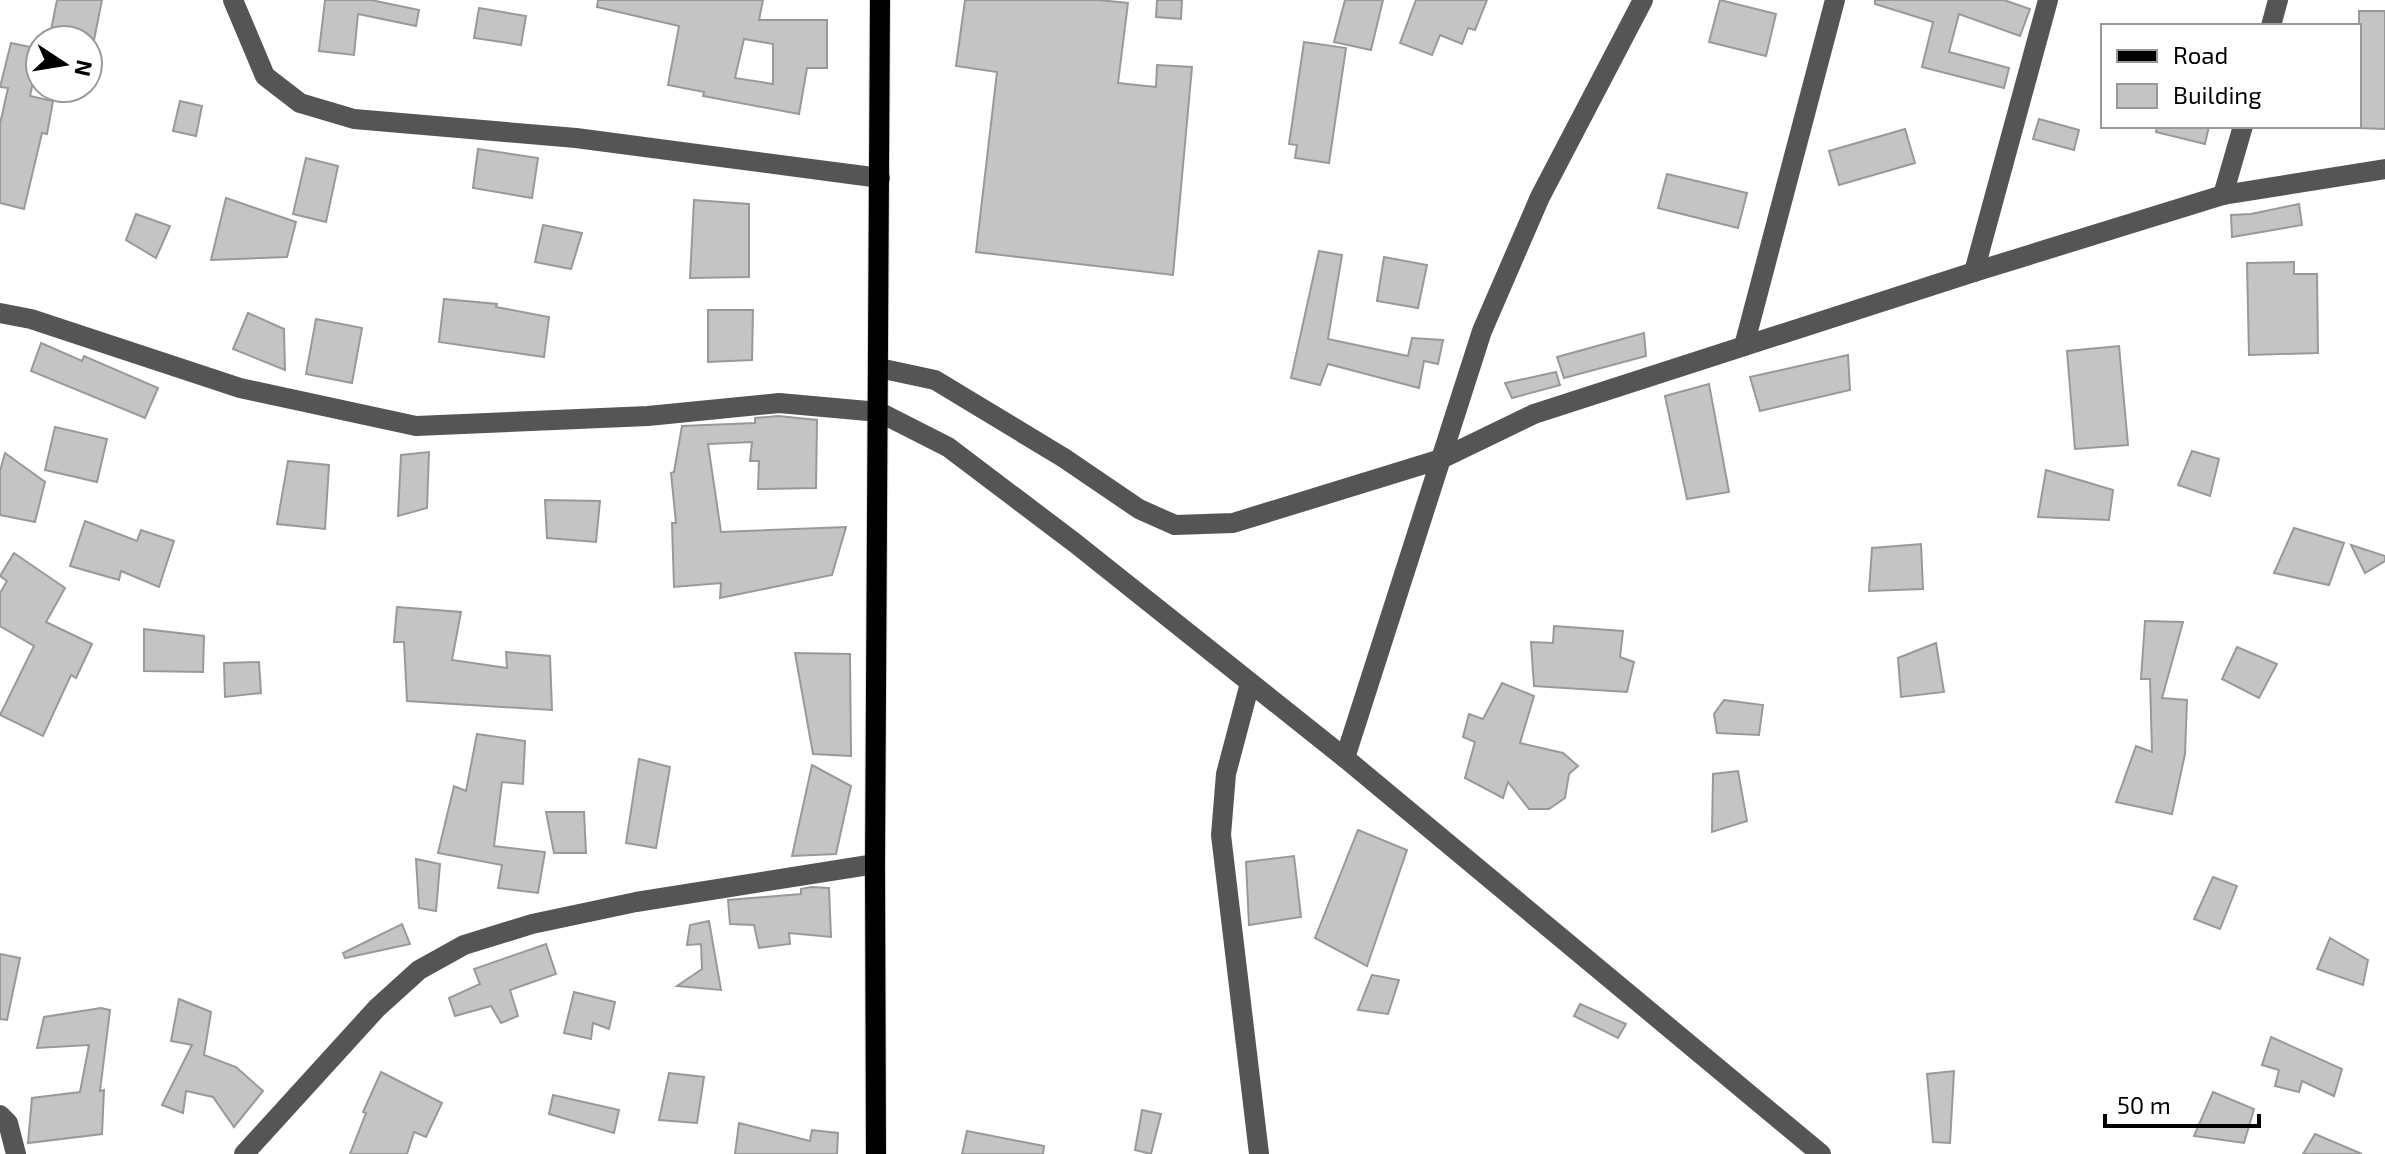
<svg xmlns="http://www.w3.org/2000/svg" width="2385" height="1154" viewBox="0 0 2385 1154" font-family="'Exo 2',sans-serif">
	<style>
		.building { fill: #c4c4c4; stroke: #999; stroke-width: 2; fill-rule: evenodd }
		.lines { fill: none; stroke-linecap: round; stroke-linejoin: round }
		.major-casing { stroke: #dbdbdb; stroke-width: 22 }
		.minor { stroke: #555; stroke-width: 20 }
		.major { stroke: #000; stroke-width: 20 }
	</style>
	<rect width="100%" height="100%" fill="#fff"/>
	<g class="building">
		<path d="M57 0H102L94 40H49Z"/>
		<path d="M325 0H371L419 10 416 26 358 14 354 55 319 51Z"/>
		<path d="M598 0H763L759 20H827V68H807L799 114 703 96 704 92 668 85 679 26 597 7ZM744 39 773 44V84L735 78Z"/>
		<path d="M965 0H1099L1128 3 1118 83 1156 87 1157 65 1192 67 1173 275 976 252 997 72 956 66Z"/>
		<path d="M1157 0H1182L1181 19 1156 17Z"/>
		<path d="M1345 0H1383L1371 50 1334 42Z"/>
		<path d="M1416 0H1487L1475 30 1468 28 1462 44 1440 35 1432 55 1400 43Z"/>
		<path d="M1720 0 1776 14 1766 56 1709 42Z"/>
		<path d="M1875 0H2004L2030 9 2020 36 1959 14 1949 52 2009 68 2004 88 1922 67 1933 22 1875 4Z"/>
		<path d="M479 8 526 16 521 45 474 38Z"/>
		<path d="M2359 11H2385V129L2359 128Z"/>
		<path d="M1304 42 1346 48 1329 163 1295 158 1297 145 1289 144Z"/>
		<path d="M11 43 40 49 30 96 53 101 47 134 42 133 24 209 0 203V124L8 88 0 87Z"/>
		<path d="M180 101 202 106 196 136 173 131Z"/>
		<path d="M2039 119 2079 130 2074 150 2033 139Z"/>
		<path d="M2157 126H2209L2205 144 2156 132Z"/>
		<path d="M1905 129 1915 163 1839 185 1829 151Z"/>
		<path d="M478 149 538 158 532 198 473 188Z"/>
		<path d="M306 158 338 166 326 222 293 214Z"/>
		<path d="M1667 174 1747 193 1738 228 1658 208Z"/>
		<path d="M226 198 296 222 287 257 211 260Z"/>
		<path d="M694 200 749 204V277L690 278Z"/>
		<path d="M2299 204 2302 225 2232 237 2231 215 2251 214Z"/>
		<path d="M136 214 170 226 156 258 126 240Z"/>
		<path d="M543 225 582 233 571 269 535 262Z"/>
		<path d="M1319 251 1342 255 1328 339 1408 356 1412 338 1443 340 1438 364 1424 361 1419 388 1328 364 1320 385 1291 378Z"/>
		<path d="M1384 257 1427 265 1418 308 1377 301Z"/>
		<path d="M2294 262V274H2317L2318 353 2249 355 2247 263Z"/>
		<path d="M444 299 497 304 496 307 549 317 544 357 439 342Z"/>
		<path d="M708 310H753L752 360 708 362Z"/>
		<path d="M248 313 284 329 285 370 233 349Z"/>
		<path d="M316 319 362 328 352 383 306 374Z"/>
		<path d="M1644 333 1646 356 1564 378 1557 357Z"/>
		<path d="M41 343 82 361 84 356 158 388 145 418 31 371Z"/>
		<path d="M2119 346 2128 445 2075 449 2067 351Z"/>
		<path d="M1848 355 1850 390 1760 411 1750 377Z"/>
		<path d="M1556 372 1560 385 1512 398 1505 383Z"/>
		<path d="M1709 384 1729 492 1687 499 1665 396Z"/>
		<path d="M778 416 817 420 816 488 758 489 759 461H750L752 442 708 444 721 532 846 527 832 575 720 598 721 583 674 587 672 523H676L671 473 674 472 682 426 755 423V418Z"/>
		<path d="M55 427 107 439 97 482 45 470Z"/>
		<path d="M2192 451 2219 459 2210 496 2178 485Z"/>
		<path d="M429 452 427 508 398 516 401 455Z"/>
		<path d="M5 453 45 482 35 522 0 515V471Z"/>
		<path d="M288 461 329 465 325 529 277 524Z"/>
		<path d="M2046 470 2113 490 2109 520 2038 517Z"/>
		<path d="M545 500 600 501 596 542 547 538Z"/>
		<path d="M85 521 137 541 141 530 174 541 159 587 121 571 119 580 70 566Z"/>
		<path d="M2294 528 2344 543 2329 585 2274 573Z"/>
		<path d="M1921 544 1923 589 1869 591 1872 548Z"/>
		<path d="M2351 545 2385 556V561L2365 573Z"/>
		<path d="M14 553 65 588 46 622 92 644 76 678 71 675 43 736 0 715 34 646 0 626V593L7 581 0 576Z"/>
		<path d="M397 607 461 612 452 660 507 668 506 652 550 656 552 710 407 701 404 642H394Z"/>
		<path d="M2145 621 2183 622 2162 698 2187 700 2185 754 2172 814 2116 802 2136 746 2152 752 2150 679H2141Z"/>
		<path d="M1554 626 1623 631 1620 657 1634 662 1627 692 1534 686 1531 642 1553 643Z"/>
		<path d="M144 629 204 636 203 672 144 671Z"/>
		<path d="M1936 643 1944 692 1901 697 1898 658Z"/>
		<path d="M2237 647 2277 664 2259 698 2222 679Z"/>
		<path d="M795 653 850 654 851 756 813 754Z"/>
		<path d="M259 662 261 693 225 697 224 663Z"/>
		<path d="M1502 683 1534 696 1520 743 1563 753 1578 766 1569 774 1565 798 1549 809H1529L1508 782 1503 798 1465 778 1475 742 1463 737 1469 714 1483 719Z"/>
		<path d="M1724 700 1763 705 1759 735 1717 733 1714 714Z"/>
		<path d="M477 734 525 741 523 784 502 782 494 846 545 852 538 893 498 888 502 865 438 853 454 786 466 791Z"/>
		<path d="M639 759 670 767 656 848 626 843Z"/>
		<path d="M812 765 851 786 836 854 792 856Z"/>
		<path d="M1738 771 1747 821 1712 832 1713 774Z"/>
		<path d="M546 812H584L586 853H554Z"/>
		<path d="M1358 830 1407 850 1367 966 1315 938Z"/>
		<path d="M1294 856 1301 917 1249 925 1246 862Z"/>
		<path d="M416 859 440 864 436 911 419 908Z"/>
		<path d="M2213 877 2237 886 2220 929 2194 919Z"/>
		<path d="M811 887 829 888 831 937 789 933 790 944 759 948 754 925 730 924 728 900 801 894V889Z"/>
		<path d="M709 921 721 990 677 986 702 969 701 944 687 945 690 925Z"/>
		<path d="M402 924 410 944 345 958 343 953Z"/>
		<path d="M2330 938 2368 960 2363 985 2317 969Z"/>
		<path d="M546 944 556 974 510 990 518 1016 501 1023 491 1006 455 1016 449 998 480 984 474 969Z"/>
		<path d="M0 954 20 958 7 1020 0 1019Z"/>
		<path d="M1372 975 1399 980 1388 1014 1358 1010Z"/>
		<path d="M574 992 615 1002 609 1029 593 1023 591 1039 564 1033Z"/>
		<path d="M179 999 211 1012 204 1055 236 1067 263 1091 234 1127 213 1097 186 1091 183 1113 162 1105 192 1045 171 1041Z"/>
		<path d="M1580 1004 1626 1024 1618 1038 1574 1016Z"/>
		<path d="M101 1008 110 1010 100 1091 104 1090 102 1134 28 1143 32 1098 80 1092 89 1045 37 1048 44 1017Z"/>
		<path d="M2271 1037 2342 1069 2334 1096 2302 1081 2299 1092 2275 1086 2279 1070 2262 1065Z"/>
		<path d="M1954 1071 1950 1143 1933 1142 1927 1074Z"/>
		<path d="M381 1072 442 1103 426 1137 414 1132 407 1154H350L366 1113 363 1112Z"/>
		<path d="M669 1073 704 1077 697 1123 659 1120Z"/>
		<path d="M2213 1092 2254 1109 2244 1143 2194 1136Z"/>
		<path d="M553 1095 619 1110 614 1133 549 1114Z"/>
		<path d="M1142 1110 1161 1114 1151 1154 1135 1150Z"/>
		<path d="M739 1123 810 1141 812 1130 838 1133 837 1154H735Z"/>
		<path d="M967 1131 1044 1146 1043 1154H962Z"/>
		<path d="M2315 1134 2362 1154H2303Z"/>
	</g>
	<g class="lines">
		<g class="major-casing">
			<path id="major" d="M876 1154 875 864 880 0"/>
		</g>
		<g class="minor">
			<path d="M233 0 265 76 300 103 354 119 576 138 880 178"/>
			<path d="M2271 26 2278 0"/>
			<path d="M2223 195 2243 126"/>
			<path d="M1974 272 2048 0"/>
			<path d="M0 313 31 319 240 388 416 426 648 416 779 403 879 412 948 447 1075 543 1345 758 1821 1154"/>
			<path d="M1744 346 1835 0"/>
			<path d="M879 368 935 380 1064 458 1139 509 1175 525 1233 523 1441 459 1534 414 1974 272 2223 195 2385 169"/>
			<path d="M1250 683 1226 774 1221 835 1259 1154"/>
			<path d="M1345 758 1482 331 1540 197 1643 0"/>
			<path d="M0 1115 8 1123 16 1154"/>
			<path d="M244 1154 377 1008 419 970 464 945 532 924 636 902 875 864"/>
		</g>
		<use href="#major" class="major"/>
	</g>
	<rect x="2101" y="24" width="260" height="104" fill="#ffffff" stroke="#999999" stroke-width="2"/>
	<rect x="2117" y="50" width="40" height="12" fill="#000000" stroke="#999999" stroke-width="2"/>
	<text x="2173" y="64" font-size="24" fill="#000000">Road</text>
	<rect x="2117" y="84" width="40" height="24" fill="#c4c4c4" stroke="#999999" stroke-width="2"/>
	<text x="2173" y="104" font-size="24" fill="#000000">Building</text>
	<g transform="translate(64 64) rotate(102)"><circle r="38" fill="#ffffff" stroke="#999999" stroke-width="2"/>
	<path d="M0-6L14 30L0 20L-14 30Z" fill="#000000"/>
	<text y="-12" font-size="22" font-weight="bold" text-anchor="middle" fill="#000000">N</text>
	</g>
	<path d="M2105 1114v12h154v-12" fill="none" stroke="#000000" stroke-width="4"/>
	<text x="2117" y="1114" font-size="24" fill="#000000" stroke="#ffffff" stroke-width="6" paint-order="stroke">50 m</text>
</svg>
